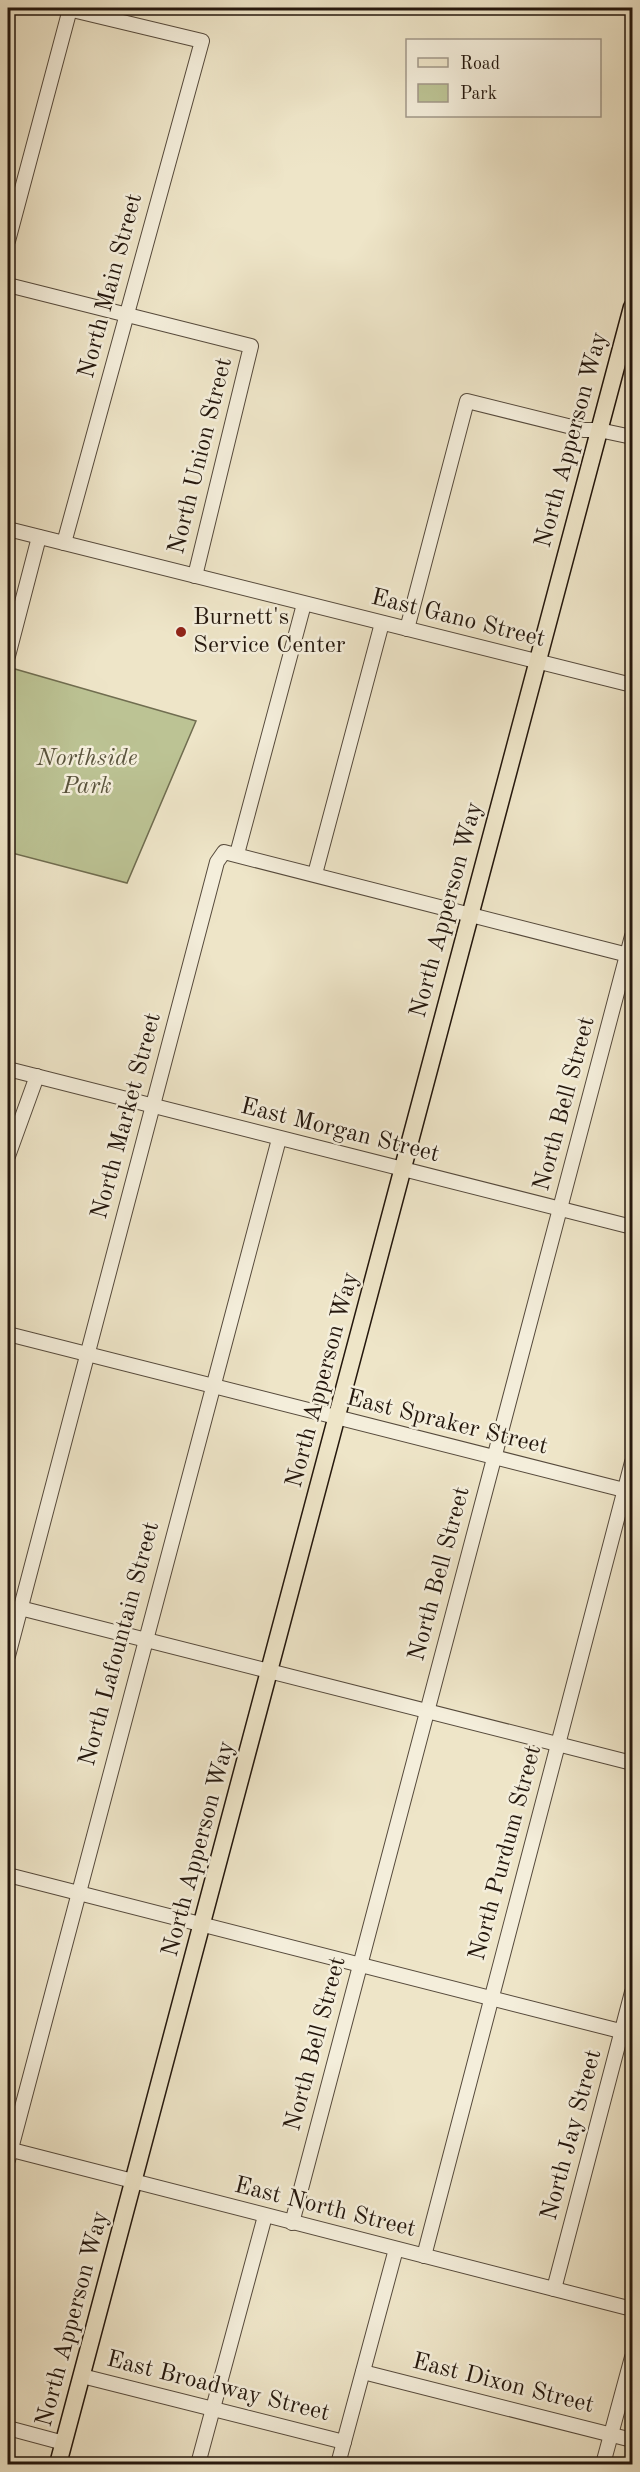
<svg xmlns="http://www.w3.org/2000/svg" width="640" height="2472" viewBox="0 0 640 2472" font-family="'Old Standard TT',serif">
	<style>
		.green { fill: #bcc394; stroke: #706d50; stroke-width: 1.5 }
		.lines { fill: none; stroke-linecap: round; stroke-linejoin: round }
		.minor-casing { stroke: #564a3c; stroke-width: 16 }
		.major-casing { stroke: #24170d; stroke-width: 19 }
		.minor { stroke: #f4eedb; stroke-width: 14 }
		.major { stroke: #eee5c8; stroke-width: 16 }
		.poi-dot { fill: #8f2418; stroke: #f4eedb; stroke-width: 2 }
		.labels { text-anchor: middle; dominant-baseline: central; stroke-width: 5; stroke-linejoin: round; paint-order: stroke }
		.street-label { font-size: 24px; fill: #24170d; stroke: #f4eedb }
		.poi-label { font-size: 24px; fill: #24170d; stroke: #f4eedb; text-anchor: start }
		.park-label { font-size: 24px; font-style: italic; fill: #59533c; stroke: #f4eedb }
	</style>
	<rect width="100%" height="100%" fill="#eee5c8"/>
	<filter id="stains"><feTurbulence type="fractalNoise" baseFrequency=".00333" numOctaves="4"/><feColorMatrix values="0 0 0 0 .2 0 0 0 0 .09 0 0 0 0 .02 0 0 0 .5 -.17"/></filter>
	<radialGradient id="worn" r=".72"><stop offset=".6" stop-color="#630" stop-opacity="0"/><stop offset="1" stop-color="#630" stop-opacity=".3"/></radialGradient>
	<path class="green" d="M8 667 196 721 127 883 8 852Z"/>
	<g class="lines">
		<g class="minor-casing">
			<g id="minor">
				<path d="M64 8 202 41 64 543"/>
				<path d="M8 241 70 9"/>
				<path d="M8 285 251 346 195 576"/>
				<path d="M8 529 632 685"/>
				<path d="M407 629 467 401 584 430H599L632 437"/>
				<path d="M8 656 39 537"/>
				<path d="M237 854 304 604"/>
				<path d="M315 874 382 623"/>
				<path d="M8 1069 632 1227"/>
				<path d="M8 1156 37 1076"/>
				<path d="M8 1334 632 1492"/>
				<path d="M20 1608 632 1763"/>
				<path d="M8 1656 217 862 224 852 632 956"/>
				<path d="M8 1875 632 2034"/>
				<path d="M8 2149 632 2309"/>
				<path d="M8 2160 279 1139"/>
				<path d="M292 2223 632 936"/>
				<path d="M424 2256 632 1462"/>
				<path d="M554 2289 632 1992"/>
				<path d="M363 2372 632 2440"/>
				<path d="M82 2376 344 2442"/>
				<path d="M8 2428 64 2443"/>
				<path d="M198 2464 265 2216"/>
				<path d="M338 2464 396 2249"/>
				<path d="M603 2464 632 2357"/>
			</g>
		</g>
		<g class="major-casing">
			<path id="major" d="M58 2464 632 307"/>
		</g>
		<use href="#minor" class="minor"/>
		<use href="#major" class="major"/>
	</g>
	<circle class="poi-dot" cx="181" cy="632" r="6"/>
	<g class="labels">
		<g class="street-label">
			<text transform="translate(111 286) rotate(-75)">North Main Street</text>
			<text transform="translate(572 440) rotate(-75)">North Apperson Way</text>
			<text transform="translate(201 456) rotate(-76)">North Union Street</text>
			<text transform="translate(458 619) rotate(14)">East Gano Street</text>
			<text transform="translate(447 910) rotate(-75)">North Apperson Way</text>
			<text transform="translate(565 1104) rotate(-75)">North Bell Street</text>
			<text transform="translate(127 1116) rotate(-75)">North Market Street</text>
			<text transform="translate(340 1131) rotate(14)">East Morgan Street</text>
			<text transform="translate(323 1380) rotate(-75)">North Apperson Way</text>
			<text transform="translate(447 1423) rotate(14)">East Spraker Street</text>
			<text transform="translate(440 1574) rotate(-75)">North Bell Street</text>
			<text transform="translate(120 1644) rotate(-75)">North Lafountain Street</text>
			<text transform="translate(199 1849) rotate(-75)">North Apperson Way</text>
			<text transform="translate(506 1853) rotate(-75)">North Purdum Street</text>
			<text transform="translate(316 2044) rotate(-75)">North Bell Street</text>
			<text transform="translate(572 2135) rotate(-75)">North Jay Street</text>
			<text transform="translate(325 2208) rotate(14)">East North Street</text>
			<text transform="translate(73 2319) rotate(-75)">North Apperson Way</text>
			<text transform="translate(503 2384) rotate(14)">East Dixon Street</text>
			<text transform="translate(218 2387) rotate(14)">East Broadway Street</text>
		</g>
		<g class="poi-label">
			<text x="193" y="618">Burnett's<tspan x="193" dy="28">Service Center</tspan></text>
		</g>
		<g class="park-label">
			<text x="87" y="759">Northside<tspan x="87" dy="28">Park</tspan></text>
		</g>
	</g>
	<rect width="640" height="2472" fill="none" stroke="#eee5c8" stroke-width="30"/>
	<rect x="9" y="9" width="622" height="2454" fill="none" stroke="#24170d" stroke-width="3"/>
	<rect x="15" y="15" width="610" height="2442" fill="none" stroke="#24170d" stroke-width="1.5"/>
	<rect x="406" y="39" width="195" height="78" fill="#f4eedb" stroke="#a19889" stroke-width="1.5"/>
	<rect x="418" y="58" width="30" height="9" fill="#eee5c8" stroke="#a19889" stroke-width="1.5"/>
	<text x="460" y="69" font-size="18" fill="#24170d">Road</text>
	<rect x="418" y="84" width="30" height="18" fill="#bcc394" stroke="#a19889" stroke-width="1.5"/>
	<text x="460" y="99" font-size="18" fill="#24170d">Park</text>
	<rect width="100%" height="100%" filter="url(#stains)"/>
	<rect width="100%" height="100%" fill="url(#worn)"/>
</svg>
